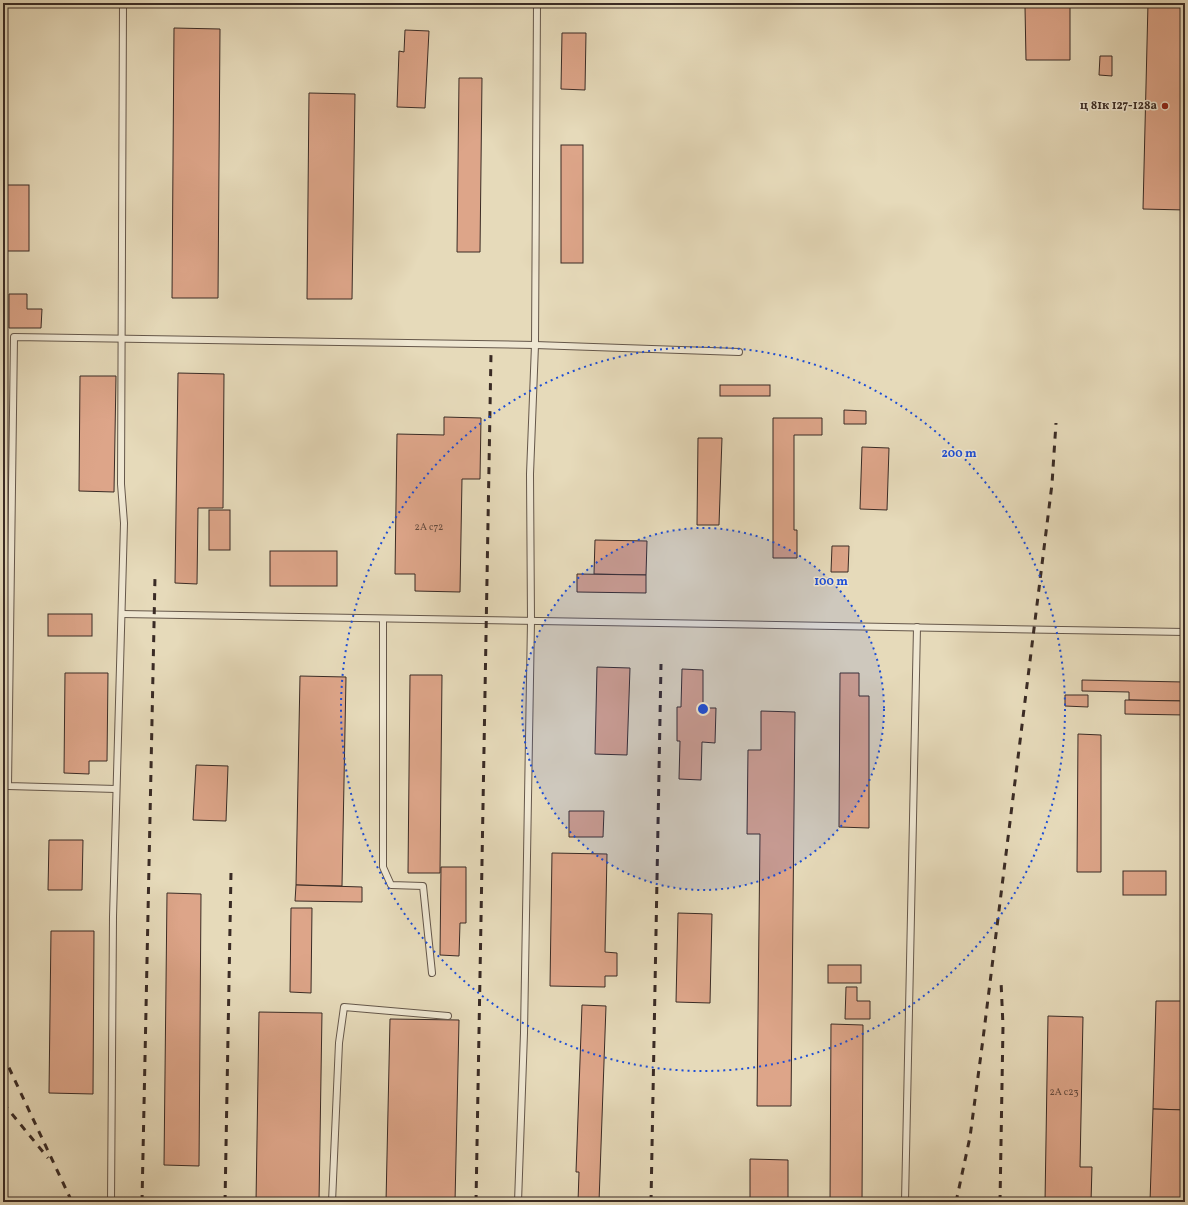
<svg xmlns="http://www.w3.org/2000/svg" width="1188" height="1205" viewBox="0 0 1188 1205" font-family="Vollkorn,serif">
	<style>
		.building { fill: #dda589; stroke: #3a2b25 }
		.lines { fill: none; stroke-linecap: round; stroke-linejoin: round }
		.service-casing { stroke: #65574a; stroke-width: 8 }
		.service { stroke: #efe7d2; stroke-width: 6 }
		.rail { stroke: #3a2b25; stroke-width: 3; stroke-dasharray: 7 7; stroke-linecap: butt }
		.ring { fill: none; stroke: #1d4ed8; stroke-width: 2; stroke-dasharray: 2 4 }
		.poi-dot { fill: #8f2418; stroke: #efe7d2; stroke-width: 1.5 }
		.labels { text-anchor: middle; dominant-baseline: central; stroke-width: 3; stroke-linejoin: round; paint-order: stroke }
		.number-label { font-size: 10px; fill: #634a3e }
		.poi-label { font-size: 12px; font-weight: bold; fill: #3a2b25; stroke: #efe7d2; text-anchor: end }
		.centre { fill: #1d4ed8; stroke: #efe7d2; stroke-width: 2 }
		.ring-label { font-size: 12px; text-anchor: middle; font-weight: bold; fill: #1d4ed8; stroke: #efe7d2; stroke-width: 3; stroke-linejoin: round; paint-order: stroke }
	</style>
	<rect width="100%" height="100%" fill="#e6daba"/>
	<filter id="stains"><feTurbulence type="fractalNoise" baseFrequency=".005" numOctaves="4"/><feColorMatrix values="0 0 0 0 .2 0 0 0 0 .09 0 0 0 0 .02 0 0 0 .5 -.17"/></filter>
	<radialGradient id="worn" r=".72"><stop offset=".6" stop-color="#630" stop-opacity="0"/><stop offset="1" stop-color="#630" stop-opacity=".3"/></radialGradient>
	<g class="building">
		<path d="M1148 3H1185V210L1143 209Z"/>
		<path d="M1070 6V60H1026L1025 7Z"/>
		<path d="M174 28 220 29 218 298H172Z"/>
		<path d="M405 30 429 31 425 108 397 107 399 51 404 52Z"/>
		<path d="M562 33H586L585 90 561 89Z"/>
		<path d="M1100 56H1112V76L1099 75Z"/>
		<path d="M459 78H482L480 252H457Z"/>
		<path d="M309 93 355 94 352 299H307Z"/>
		<rect x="561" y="145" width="22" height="118"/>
		<rect x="6" y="185" width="23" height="66"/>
		<path d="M9 294H27V309H42L41 328H9Z"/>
		<path d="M178 373 224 374 223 508H198L197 584 175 583Z"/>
		<path d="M80 376H116L114 492 79 491Z"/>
		<rect x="720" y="385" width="50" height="11"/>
		<path d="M844 410 866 411V424H844Z"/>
		<path d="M444 417 481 418 480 479H462L460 592 415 591V574H395L397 434 444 435Z"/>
		<path d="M773 418H822V435H794V530H797V558H773Z"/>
		<path d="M698 438H722L719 525H697Z"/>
		<path d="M862 447 889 448 887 510 860 509Z"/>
		<rect x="209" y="510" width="21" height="40"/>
		<path d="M595 540 647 541 646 575 594 574Z"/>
		<path d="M832 546H849L848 572H831Z"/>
		<rect x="270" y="551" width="67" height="35"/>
		<path d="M577 574 646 575V593L577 592Z"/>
		<rect x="48" y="614" width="44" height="22"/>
		<path d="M597 667 630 668 627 755 595 754Z"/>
		<path d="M682 669 703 670V708H716L715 743 702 742 701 780 679 779 680 741H677V707H681Z"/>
		<path d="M65 673H108L107 761H89V774L64 773Z"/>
		<path d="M840 673H859V696H869V828L839 827Z"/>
		<path d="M410 675H442L440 873H408Z"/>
		<path d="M300 676 346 677 342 886 296 885Z"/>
		<path d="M1082 680 1184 682V701L1129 700V692L1082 691Z"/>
		<path d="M1065 695H1088V707L1065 706Z"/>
		<path d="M1125 700 1185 701V715L1125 714Z"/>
		<path d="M761 711 795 712 791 1106H757L760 834H747L748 750H761Z"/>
		<path d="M1078 734 1101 735V872H1077Z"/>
		<path d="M196 765 228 766 226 821 193 820Z"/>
		<path d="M569 811H604L603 837H569Z"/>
		<path d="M49 840H83L82 890H48Z"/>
		<path d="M552 853 607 854 605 952 617 953V976H605V987L550 986Z"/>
		<path d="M441 867H466V923H460L459 956 440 955Z"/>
		<rect x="1123" y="871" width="43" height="24"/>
		<path d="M296 885 362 887V902L295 901Z"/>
		<path d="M167 893 201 894 199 1166 164 1165Z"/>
		<path d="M291 908H312L311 993 290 992Z"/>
		<path d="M678 913 712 914 710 1003 676 1002Z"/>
		<path d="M51 931H94L93 1094 49 1093Z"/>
		<rect x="828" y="965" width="33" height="18"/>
		<path d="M846 987H857V1001H870V1019H845Z"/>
		<path d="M1156 1001H1185V1110L1153 1109Z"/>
		<path d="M582 1005 606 1006 599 1202H578L579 1172H576Z"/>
		<path d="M259 1012 322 1013 319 1202H256Z"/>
		<path d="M1048 1016 1083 1017 1080 1167H1092L1091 1202H1045Z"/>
		<path d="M390 1019 459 1020 455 1202H386Z"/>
		<path d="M831 1024 863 1025 862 1202H830Z"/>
		<path d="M1153 1109 1185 1110V1202H1150Z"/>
		<path d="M750 1159 788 1160V1202H750Z"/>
	</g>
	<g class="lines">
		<g class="service-casing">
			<g id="service">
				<path d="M122 614 1185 632"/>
				<path d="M383 619V867L391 885 423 886 432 973"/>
				<path d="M116 789 8 786 14 337 535 345 739 352"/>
				<path d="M111 1202 113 917 124 523 121 484 123 3"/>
				<path d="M332 1202 339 1043 344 1007 448 1016"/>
				<path d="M518 1202 524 1033 531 621 530 474 535 345 537 3"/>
				<path d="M905 1202 917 627"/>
			</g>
		</g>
		<use href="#service" class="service"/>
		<g class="rail">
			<path d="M3 1055 72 1202"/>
			<path d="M3 1103 48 1158"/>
			<path d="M142 1202 155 577"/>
			<path d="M225 1202 231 872"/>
			<path d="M476 1202 491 353"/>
			<path d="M651 1202 661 664"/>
			<path d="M956 1202 970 1137 983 1039 1052 484 1056 423"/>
			<path d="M1000 1202 1003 1026 1001 981"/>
		</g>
	</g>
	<circle cx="703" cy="709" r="181" fill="#1d4ed8" fill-opacity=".12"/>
	<g class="ring">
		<circle cx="703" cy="709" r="181"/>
		<circle cx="703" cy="709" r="362"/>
	</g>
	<circle class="poi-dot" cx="1165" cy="106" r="4"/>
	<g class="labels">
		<g class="number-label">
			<text x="429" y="527">2А с72</text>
			<text x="1064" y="1092">2А с23</text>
		</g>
		<g class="poi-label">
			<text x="1157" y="106">ц 81к 127-128а</text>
		</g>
	</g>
	<circle cx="703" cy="709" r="6" class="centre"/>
	<g class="ring-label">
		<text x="959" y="457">200 m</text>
		<text x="831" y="585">100 m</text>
	</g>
	<rect width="1188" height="1205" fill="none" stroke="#e6daba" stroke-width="16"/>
	<rect x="4" y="4" width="1180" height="1197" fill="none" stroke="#3a2b25" stroke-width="2"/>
	<rect x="8" y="8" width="1172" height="1189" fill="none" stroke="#3a2b25"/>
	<rect width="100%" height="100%" filter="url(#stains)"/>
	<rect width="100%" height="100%" fill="url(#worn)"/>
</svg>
